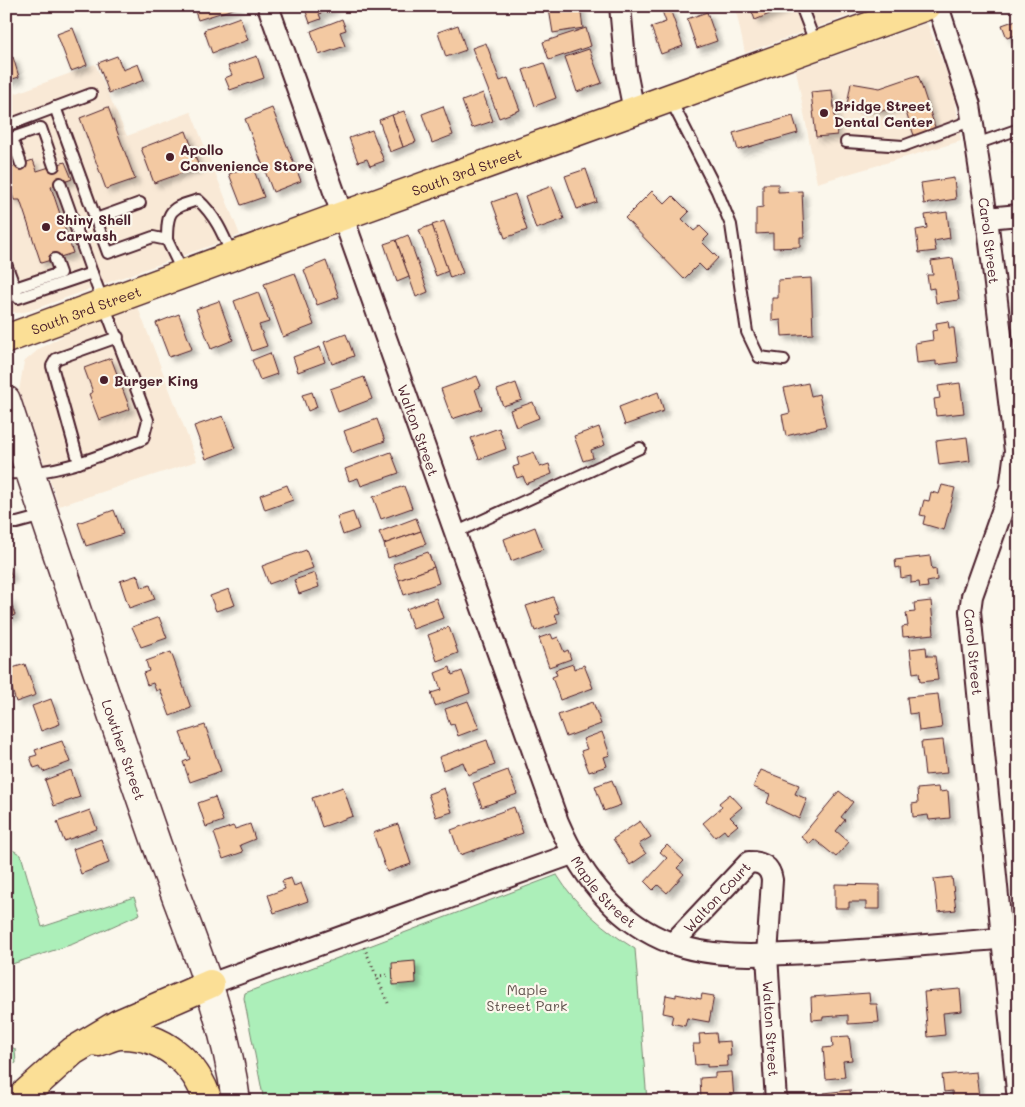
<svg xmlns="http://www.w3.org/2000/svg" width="1025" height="1107" viewBox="0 0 1025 1107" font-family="Mali,sans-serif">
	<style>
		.built { fill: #f9e9d6 }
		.green { fill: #acefb9; stroke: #7b8772 }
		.building { fill: #f3c9a2; stroke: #4a1f2b; filter: url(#shadow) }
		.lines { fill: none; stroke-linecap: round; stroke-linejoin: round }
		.service-casing { stroke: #4a1f2b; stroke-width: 14 }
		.minor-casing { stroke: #4a1f2b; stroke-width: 24 }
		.secondary-casing { stroke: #4a1f2b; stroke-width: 31 }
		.primary-casing { stroke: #4a1f2b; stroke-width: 31 }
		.motorway-casing { stroke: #4a1f2b; stroke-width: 31 }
		.path { stroke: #4a1f2b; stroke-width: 3; stroke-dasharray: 1 4; stroke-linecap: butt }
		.service { stroke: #fbf7ec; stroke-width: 10 }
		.minor { stroke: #fbf7ec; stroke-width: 20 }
		.secondary { stroke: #fbf7ec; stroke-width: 28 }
		.primary { stroke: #fbdf96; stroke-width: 28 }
		.motorway { stroke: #fbdf96; stroke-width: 28 }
		.poi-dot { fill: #4a1f2b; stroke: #fbf7ec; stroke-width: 2 }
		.labels { text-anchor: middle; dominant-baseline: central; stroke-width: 4.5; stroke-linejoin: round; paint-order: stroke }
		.poi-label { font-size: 14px; font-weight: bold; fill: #4a1f2b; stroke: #fbf7ec; text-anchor: start }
		.street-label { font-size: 14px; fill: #4a1f2b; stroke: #fbf7ec }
		.park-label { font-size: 14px; fill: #62534e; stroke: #fbf7ec }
	</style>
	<defs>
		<filter id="shadow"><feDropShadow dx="4.5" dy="4.5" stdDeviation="2.5" flood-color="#0004"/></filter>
	</defs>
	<rect width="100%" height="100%" fill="#fbf7ec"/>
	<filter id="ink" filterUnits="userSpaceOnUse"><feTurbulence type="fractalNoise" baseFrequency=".02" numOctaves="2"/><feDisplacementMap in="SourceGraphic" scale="10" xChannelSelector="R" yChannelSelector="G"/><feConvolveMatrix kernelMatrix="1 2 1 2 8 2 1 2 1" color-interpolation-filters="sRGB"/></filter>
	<g filter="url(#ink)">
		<g class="built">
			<path d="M735 6H875L745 53Z"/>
			<path d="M927 23 954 91 961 141 817 183 796 70Z"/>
			<path d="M95 64 127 136 191 112 240 235 29 311 17 313 6 310V97Z"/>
			<path d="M137 305 197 461 59 506 19 391 24 362 39 349 84 324Z"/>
		</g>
		<g class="green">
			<path d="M6 846 21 855 42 927 134 897 140 914 73 944 6 966Z"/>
			<path d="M557 875C576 906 605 930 635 949L647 1101H264L244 998 245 993Z"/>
			<path d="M6 1044 15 1049 16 1063 6 1067Z"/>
		</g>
		<g class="building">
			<path d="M193 6H238L239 7 198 20Z"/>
			<path d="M304 6H334V8L319 14 321 19 310 23Z"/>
			<path d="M570 6H580L583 28 553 33 549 9Z"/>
			<path d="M750 6H784V8L755 20Z"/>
			<path d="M670 9 683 46 661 54 651 27 666 22 662 11Z"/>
			<path d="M707 12 717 41 697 48 687 19Z"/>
			<path d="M240 17 248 40 212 53 204 30Z"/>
			<path d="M342 19 346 30 340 32 345 46 319 55 311 31Z"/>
			<path d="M1019 19V34L1007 38 1002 25Z"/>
			<path d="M458 25 466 50 446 57 438 32Z"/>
			<path d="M73 28 87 65 71 71 57 34Z"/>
			<path d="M586 28 591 46 549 60 543 42Z"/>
			<path d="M486 43 500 81 508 78 520 110 499 118 472 48Z"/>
			<path d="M589 49 602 83 577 92 565 57Z"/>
			<path d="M117 56 123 70 138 64 144 80 109 93 98 63Z"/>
			<path d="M257 56 264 78 230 90 225 78 232 75 228 66Z"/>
			<path d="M13 57 19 77 6 81V59Z"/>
			<path d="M544 63 556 98 535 106 523 70Z"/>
			<path d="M918 75 937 133 916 141 903 104 882 111 847 105 851 83 880 88Z"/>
			<path d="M832 90 837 135 816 137 811 92Z"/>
			<path d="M483 93 493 121 472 128 462 101Z"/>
			<path d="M443 106 453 135 432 143 422 114Z"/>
			<path d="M108 107 135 179 106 189 80 118Z"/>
			<path d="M272 108 301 181 273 192 245 119Z"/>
			<path d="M404 111 416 142 403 147 392 115Z"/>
			<path d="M392 115 403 147 390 152 379 120Z"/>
			<path d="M793 116 798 133 738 150 733 133Z"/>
			<path d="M372 130 384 161 370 166 367 159 358 162 349 138Z"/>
			<path d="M186 131 199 167 154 183 141 148Z"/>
			<path d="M1019 149V180H1017L1013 150Z"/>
			<path d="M33 160 37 171 65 162 72 179 51 187 73 253 41 263 20 200H14L6 176V169Z"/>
			<path d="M252 165 264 197 241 205 229 174Z"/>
			<path d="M586 169 597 202 577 209 565 176Z"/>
			<path d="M954 178 956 199 924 204 921 183Z"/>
			<path d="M763 184H778V192L802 191 804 237H800V247L773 248V233L756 234V208L763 207Z"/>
			<path d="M552 186 564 219 536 229 525 196Z"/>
			<path d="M652 191 665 204 673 196 689 212 682 219 694 231 700 226 709 235 702 242 718 258 706 271 699 264 684 279 625 218Z"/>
			<path d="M515 194 527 230 505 238 492 202Z"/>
			<path d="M947 212 950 238 934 241 936 251 919 253 916 230 927 228 925 215Z"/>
			<path d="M444 221 463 273 450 278 432 225Z"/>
			<path d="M432 225 448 271 436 276 419 230Z"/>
			<path d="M408 235 428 292 416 297 396 240Z"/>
			<path d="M396 240 409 277 397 282 384 244Z"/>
			<path d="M953 258 959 300 936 303 934 288 929 289 927 275H933L931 261Z"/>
			<path d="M326 261 339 297 317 305 304 270Z"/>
			<path d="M295 273 314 325 283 337 264 284Z"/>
			<path d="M811 278 813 334 782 336 781 320 772 321V298H778V280Z"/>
			<path d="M258 292 269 322 259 325 267 346 252 351 234 301Z"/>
			<path d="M219 301 233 340 211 349 196 309Z"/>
			<path d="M179 314 192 349 169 357 156 323Z"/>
			<path d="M948 321 949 328H954L958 362 936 365V361L917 363 915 343 933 340 932 331 937 330 936 323Z"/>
			<path d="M346 334 354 356 332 364 324 342Z"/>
			<path d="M320 347 325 362 298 372 293 357Z"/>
			<path d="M270 353 277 374 260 380 252 360Z"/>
			<path d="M111 358 130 409 99 420 89 394 93 392 84 368Z"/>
			<path d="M477 376 481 386 475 389 482 409 452 419 441 389Z"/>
			<path d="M364 377 372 399 338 412 330 389Z"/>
			<path d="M516 383 522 400 503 406 497 390Z"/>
			<path d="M808 383 811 396 819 394 826 426 786 436 782 415 790 413 784 388Z"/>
			<path d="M960 383 964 413 936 416 934 399 940 398 938 386Z"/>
			<path d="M312 392 317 407 308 411 302 395Z"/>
			<path d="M658 392 664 411 625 425 619 407Z"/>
			<path d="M533 402 539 418 516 427 510 410Z"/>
			<path d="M223 416 235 448 206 459 194 426Z"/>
			<path d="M377 419 385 441 352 453 344 431Z"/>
			<path d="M599 427 605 445 591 450 593 458 583 461 574 436Z"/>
			<path d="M499 428 506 449 479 459 471 438Z"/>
			<path d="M967 437 970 461 939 465 936 441Z"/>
			<path d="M391 452 399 473 361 486 358 478 349 481 345 469Z"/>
			<path d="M534 452 540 467 549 464 552 474 526 484 523 476 517 478 513 467 519 465 517 458Z"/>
			<path d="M287 485 293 500 265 510 260 495Z"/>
			<path d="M942 485 955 488 944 530 923 524 925 516 920 515 924 500 929 501 931 492 939 494Z"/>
			<path d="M404 486 412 508 381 519 373 497Z"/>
			<path d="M114 510 123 534 86 546 78 523Z"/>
			<path d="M353 512 359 529 343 535 337 517Z"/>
			<path d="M416 518 421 531 384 544 379 532Z"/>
			<path d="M535 527 543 549 511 561 504 539Z"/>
			<path d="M421 531 426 544 388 558 384 544Z"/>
			<path d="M306 550 313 568 269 584 262 566Z"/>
			<path d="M428 552 434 567 399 580 393 564Z"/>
			<path d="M930 556 932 570 936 569 937 580 927 582 928 587 920 588 919 582 911 583V576L901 578 900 567 896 568 895 560Z"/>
			<path d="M6 561 12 577 6 579Z"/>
			<path d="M434 567 439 583 404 595 399 580Z"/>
			<path d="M315 573 319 587 299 594 294 580Z"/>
			<path d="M138 575 142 588 150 585 155 599 129 608 120 581Z"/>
			<path d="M229 589 235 605 216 611 210 596Z"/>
			<path d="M1016 595H1019V622H1013L1012 611H1018Z"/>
			<path d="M553 597 559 613 555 614 558 623 535 631 526 606Z"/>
			<path d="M9 598 15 615 6 618V599Z"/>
			<path d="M436 598 443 618 413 629 406 609Z"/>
			<path d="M931 601 934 634 903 637 902 627 908 626 906 613 915 612 914 603Z"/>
			<path d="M159 617 167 638 141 647 132 627Z"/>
			<path d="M449 627 458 653 437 661 428 635Z"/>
			<path d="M551 634 553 639 558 637 564 652 568 650 571 659 549 667 539 638Z"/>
			<path d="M926 647 927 656H935L938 680 920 682 919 672 913 673 910 649Z"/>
			<path d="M171 652 191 708 170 716 160 689 156 691 153 683 147 685 143 673 149 671 146 661Z"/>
			<path d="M25 664 36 695 16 702 6 670Z"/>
			<path d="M573 664 574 669 584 665 593 688 560 700 552 677 557 675 555 670Z"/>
			<path d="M450 667 452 675 462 671 470 693 435 706 431 693 441 690 435 673Z"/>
			<path d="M938 694 942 728 919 731 917 713 909 714 907 697Z"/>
			<path d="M51 699 60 724 41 731 32 706Z"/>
			<path d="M468 701 479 728 458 736 454 724 450 725 445 709Z"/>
			<path d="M593 702 601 724 566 737 558 715Z"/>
			<path d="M205 725 221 771 190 782 183 762 190 759 180 733Z"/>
			<path d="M602 732 610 755 604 757 607 766 589 772 581 751 587 749 583 739Z"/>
			<path d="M487 740 495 765 468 775 463 762 443 770 439 757Z"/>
			<path d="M943 740 947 773 925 775 921 742Z"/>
			<path d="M62 741 70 762 43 772 40 766 34 768 30 757 37 755 35 750Z"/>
			<path d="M71 770 80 797 54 806 45 780Z"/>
			<path d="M508 770 517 794 482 807 473 783Z"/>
			<path d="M761 770 799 785 795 794 807 799 799 819 767 803 770 794 753 787Z"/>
			<path d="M612 780 621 805 604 811 595 786Z"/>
			<path d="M343 787 353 816 322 827 312 798Z"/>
			<path d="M938 787 939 792 948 791 950 818 929 820 928 815 913 817 912 804 918 803 917 789Z"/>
			<path d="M444 788 452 812 436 817 428 794Z"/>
			<path d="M839 791 853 802 841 817 845 820 836 831 849 842 836 857 814 839 810 844 801 837Z"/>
			<path d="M730 794 742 807 730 817 738 825 727 834 724 830 715 837 703 823 722 807 719 803Z"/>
			<path d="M215 797 223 821 206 827 198 803Z"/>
			<path d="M514 807 523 833 460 855 451 830Z"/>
			<path d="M90 810 97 829 64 841 57 822Z"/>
			<path d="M640 821 651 837 639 844 646 854 630 865 613 839Z"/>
			<path d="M250 824 255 839 240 845 243 852 223 859 214 833 233 826 235 829Z"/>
			<path d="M398 824 411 864 387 872 373 833Z"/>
			<path d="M101 839 109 863 81 874 73 849Z"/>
			<path d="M667 845 684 861 677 868 684 874 667 893 658 885 653 890 645 882 667 858 660 852Z"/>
			<path d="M952 877 956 910 938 912 934 879Z"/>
			<path d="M291 878 294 886 301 883 308 901 274 913 268 895 285 889 282 881Z"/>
			<path d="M835 884 880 885V909H866V902H849V908H835Z"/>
			<path d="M415 961 416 983 393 985 392 963Z"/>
			<path d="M960 989 962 1011 943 1013 945 1035 928 1037 924 992Z"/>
			<path d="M869 993 870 1004H877L879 1022 848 1024V1015L823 1017V1019L812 1020 811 997Z"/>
			<path d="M676 994 701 999 702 994 714 996 709 1022 687 1018 685 1026 671 1023 673 1015 663 1013 666 995 676 997Z"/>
			<path d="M716 1033 717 1042 730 1041 731 1056H727L728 1066 707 1067V1064L695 1065 693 1044H700L699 1034Z"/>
			<path d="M849 1036 852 1060 843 1061 845 1077 826 1079 823 1048 833 1047 832 1037Z"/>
			<path d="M732 1072 734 1100H701L700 1078 715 1077V1073Z"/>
			<path d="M976 1072 979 1098 953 1101 952 1091 944 1092 942 1075Z"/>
			<path d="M850 1090 851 1101H825L824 1093Z"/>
		</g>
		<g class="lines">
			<g class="service-casing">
				<g id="service">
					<path d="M801 6 816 45"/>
					<path d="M670 99 717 191 731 225 747 332 759 357 784 360"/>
					<path d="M55 107 108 253 153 237 167 240 183 273"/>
					<path d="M6 126 91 94"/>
					<path d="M846 142 903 146 973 120"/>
					<path d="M976 144 1019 129"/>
					<path d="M21 164 12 138 41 128 54 166"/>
					<path d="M96 219 140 203"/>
					<path d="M167 240C167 210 170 208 198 200 215 215 223 234 232 255"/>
					<path d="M55 259 60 273 15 288 18 298 92 273 60 183"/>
					<path d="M6 264 15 288"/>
					<path d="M79 463 52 366 56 359 118 337"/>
					<path d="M6 473C55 476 99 456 143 439L148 420 92 273"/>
					<path d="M6 523H17L43 516"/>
					<path d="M457 532 640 448"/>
				</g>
			</g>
			<g class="minor-casing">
				<g id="minor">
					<path id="s1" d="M268 6 558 822C581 875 615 922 671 943 712 959 764 955 807 953 878 950 948 943 1019 937"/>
					<path d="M620 6 626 71 634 111"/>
					<path id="s2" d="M938 6 970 105 987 218 1015 451 1010 489 972 596 970 611 1018 1101"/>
					<path d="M987 218 1019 215"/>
					<path id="s3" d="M672 944 749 862C761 862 770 866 772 880L767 955 776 1101"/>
					<path d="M210 984 572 854"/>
				</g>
			</g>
			<g class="secondary-casing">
				<g id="secondary">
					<path id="s4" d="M6 400C55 549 106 697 157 845 187 929 225 1011 236 1101"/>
				</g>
			</g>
			<g class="primary-casing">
				<g id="primary">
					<path id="s5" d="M6 339 342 216 926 6"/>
				</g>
			</g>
			<g class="motorway-casing">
				<g id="motorway">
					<path d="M98 1042C105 1040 114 1035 121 1035 162 1034 196 1063 208 1101"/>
					<path d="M17 1101 73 1051 118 1024 210 984"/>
				</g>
			</g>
			<g class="path">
				<path d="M364 947 388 1003"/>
				<path d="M376 976 390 975"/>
			</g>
			<use href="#service" class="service"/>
			<use href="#minor" class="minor"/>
			<use href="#secondary" class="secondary"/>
			<use href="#primary" class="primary"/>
			<use href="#motorway" class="motorway"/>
		</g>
	</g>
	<g class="poi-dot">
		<circle cx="824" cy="113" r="5"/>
		<circle cx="170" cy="157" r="5"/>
		<circle cx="46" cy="227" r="5"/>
		<circle cx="104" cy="380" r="5"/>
	</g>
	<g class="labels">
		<g class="poi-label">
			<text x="834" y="105">Bridge Street<tspan x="834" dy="16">Dental Center</tspan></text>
			<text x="180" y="149">Apollo<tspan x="180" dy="16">Convenience Store</tspan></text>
			<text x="56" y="219">Shiny Shell<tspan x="56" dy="16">Carwash</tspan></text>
			<text x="114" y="380">Burger King</text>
		</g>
		<g class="street-label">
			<text stroke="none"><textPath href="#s5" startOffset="490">South 3rd Street</textPath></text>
			<text stroke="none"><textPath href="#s2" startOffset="241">Carol Street</textPath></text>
			<text stroke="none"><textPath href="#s5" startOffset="85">South 3rd Street</textPath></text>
			<text stroke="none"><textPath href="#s1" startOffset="450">Walton Street</textPath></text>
			<text stroke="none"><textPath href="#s2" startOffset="661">Carol Street</textPath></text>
			<text stroke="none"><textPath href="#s4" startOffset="369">Lowther Street</textPath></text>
			<text stroke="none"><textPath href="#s1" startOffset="950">Maple Street</textPath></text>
			<text stroke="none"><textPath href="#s3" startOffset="65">Walton Court</textPath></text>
			<text stroke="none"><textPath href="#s3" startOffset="294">Walton Street</textPath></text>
		</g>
		<g class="park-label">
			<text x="527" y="989">Maple<tspan x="527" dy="16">Street Park</tspan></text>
		</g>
	</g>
	<rect width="1025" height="1107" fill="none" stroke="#fbf7ec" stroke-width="25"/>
	<rect x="12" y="12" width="1000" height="1082" fill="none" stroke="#4a1f2b" stroke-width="2" filter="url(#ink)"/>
</svg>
